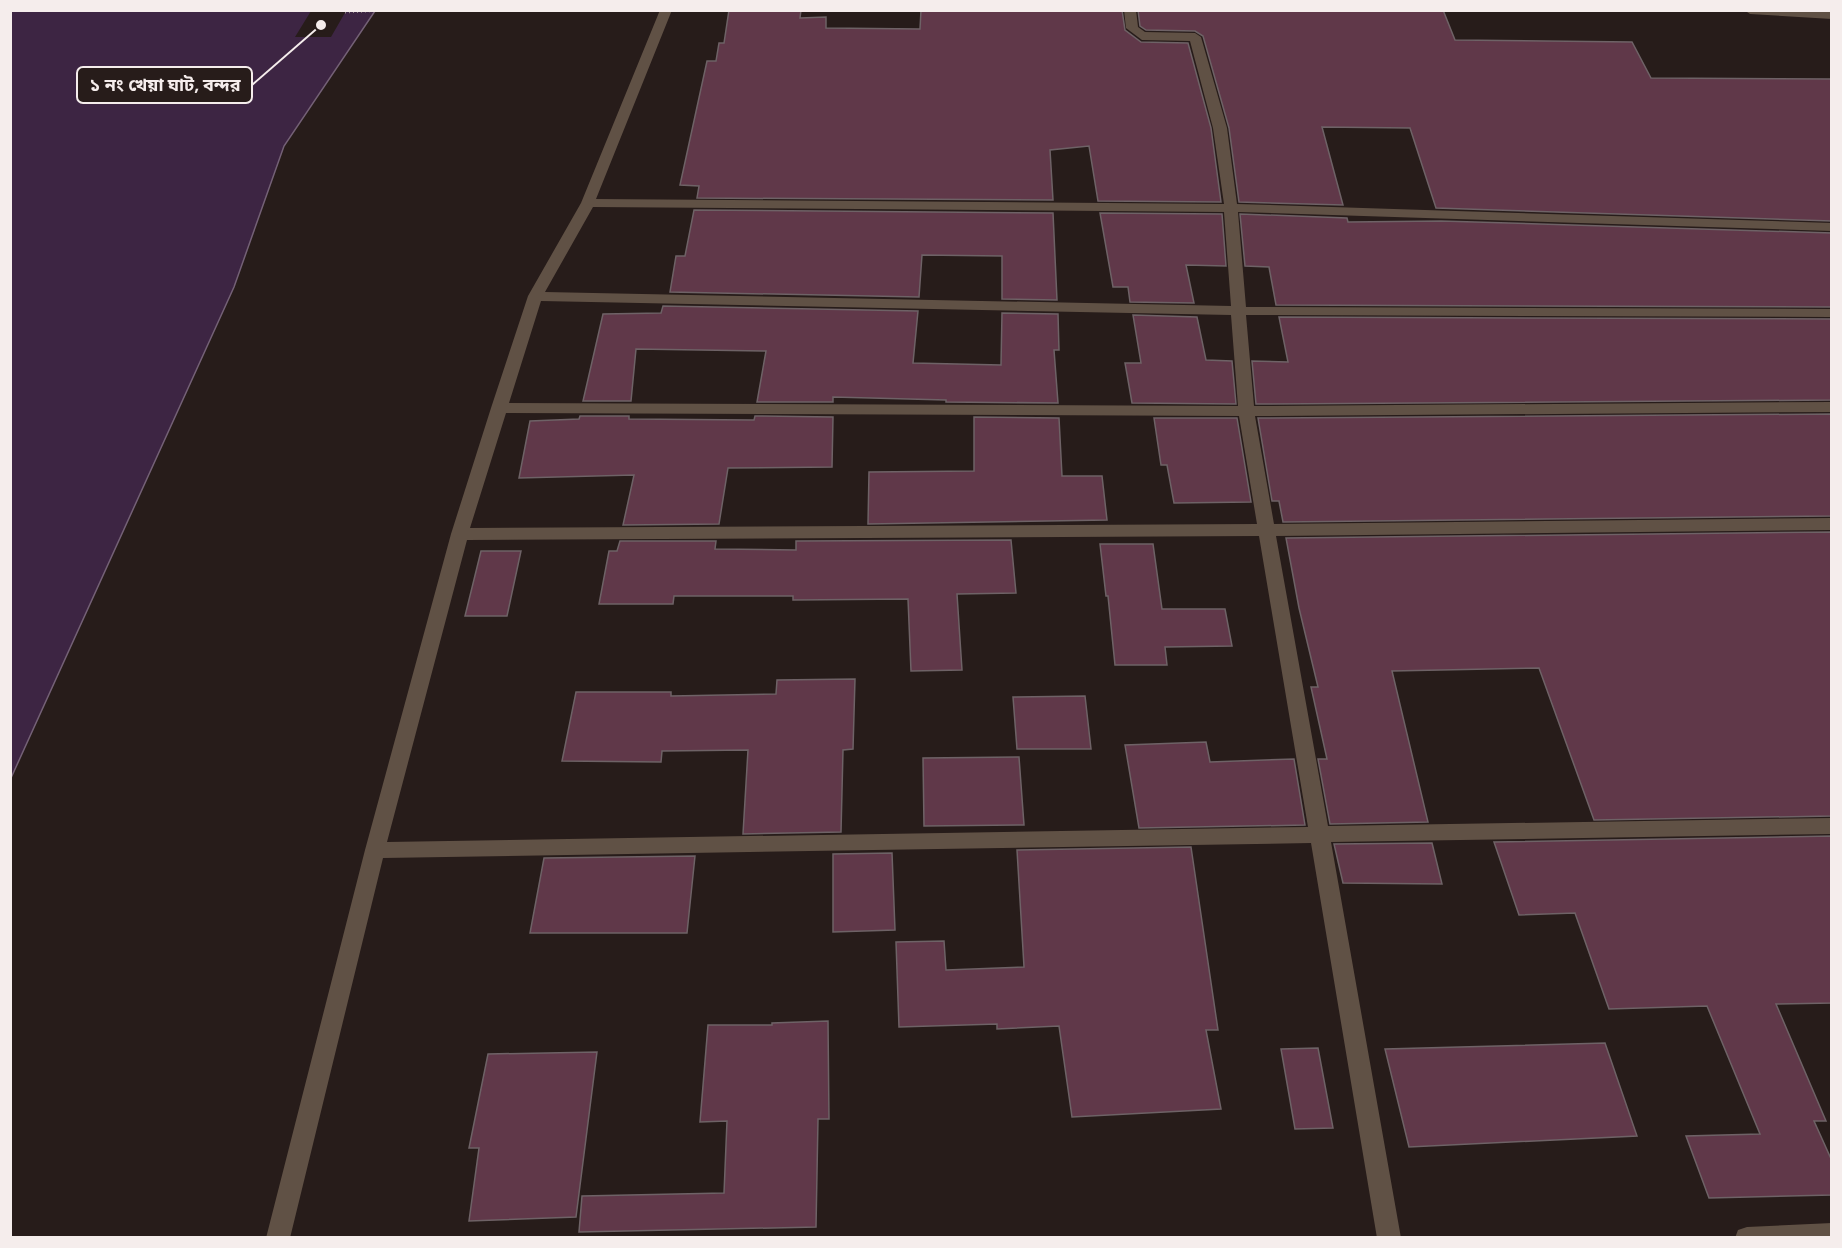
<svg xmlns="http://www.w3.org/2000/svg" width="1842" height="1248" viewBox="0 0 1842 1248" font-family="Figtree,'Noto Sans Bengali',sans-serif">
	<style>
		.water { fill: #3d2543; stroke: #746176; stroke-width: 1.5 }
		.pier { fill: #271c1a }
		.building { fill: #603849; stroke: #6e6266; stroke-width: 1.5 }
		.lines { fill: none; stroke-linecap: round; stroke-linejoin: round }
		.path { stroke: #948a89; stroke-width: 3; stroke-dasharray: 1 3; stroke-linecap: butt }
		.minor { fill: #605145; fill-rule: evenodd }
		.leader { fill: none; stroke: #f5edec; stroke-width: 2 }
		.callout-dot { fill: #f5edec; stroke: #271c1a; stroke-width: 2 }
		.callout { fill: #271c1a; stroke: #f5edec; stroke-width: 2 }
		.callout-label { font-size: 18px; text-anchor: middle; font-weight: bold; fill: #f5edec }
	</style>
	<rect width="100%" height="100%" fill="#271c1a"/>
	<path class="water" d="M11 11H375L284 146 234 287 11 778Z"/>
	<path class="pier" d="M311 11V10L346 11 331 37H295Z"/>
	<g class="building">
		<path d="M729 10H801L800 18 826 17V28L920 29 921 10H1122L1125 30 1141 42 1188 43 1211 128 1221 202 1098 201 1089 146 1050 150 1053 200 697 198 699 186 680 185 707 61H716L719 43H724Z"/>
		<path d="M1138 10H1443L1455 40 1632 42 1651 78 1832 79V221L1436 208 1410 128 1322 127 1343 205 1239 202 1229 128 1203 36 1195 31 1146 30 1140 26Z"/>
		<path d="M694 210 1053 213 1057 300 1002 299V256L922 255 919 297 670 292 676 256H685Z"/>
		<path d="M1100 213 1222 214 1226 266 1186 265 1194 303 1130 302 1128 287H1113Z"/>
		<path d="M1240 214 1347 218 1348 222 1441 221 1832 233V307L1276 305 1269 267 1245 266Z"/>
		<path d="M663 306 918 311 913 363 1001 365 1002 313 1058 314 1059 350H1054L1058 403 946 402V400L833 397V402H757L766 351 636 349 631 401H583L603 314 661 313Z"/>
		<path d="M1133 315 1197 317 1206 360 1232 361 1236 404 1132 403 1125 363H1141Z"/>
		<path d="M1279 317 1832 319V400L1256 404 1252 361 1288 362Z"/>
		<path d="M1832 414V516L1283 522 1279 501H1272L1258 418Z"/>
		<path d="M580 416H629V419L754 420 755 416 833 417 832 467 728 468 719 524 623 525 634 475 519 478 530 421 579 419Z"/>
		<path d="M974 417 1059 418 1062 476H1102L1107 520 868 524 869 472 974 471Z"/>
		<path d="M1154 418H1237L1251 502 1174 503 1167 465H1161Z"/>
		<path d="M1832 532V816L1594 820 1539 668 1392 671 1428 822 1330 824 1318 759H1327L1311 687H1318L1299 608 1286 538Z"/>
		<path d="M1011 540 1016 593 957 594 962 670 911 671 908 599 793 600V596H674L673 604H599L609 551H617L620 541H716L715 549 796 550V541Z"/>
		<path d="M1100 544H1153L1162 609H1225L1232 646 1165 647 1167 665H1115L1108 596H1106Z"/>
		<path d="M481 551H521L507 616H465Z"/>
		<path d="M855 679 853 749 843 750 841 832 743 834 748 750 662 751 661 762 562 761 576 692H671V696L776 694 777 680Z"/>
		<path d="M1085 696 1091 749H1017L1013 697Z"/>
		<path d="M1206 742 1210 762 1294 759 1305 825 1139 828 1125 745Z"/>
		<path d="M1019 757 1024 825 924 826 923 758Z"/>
		<path d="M1832 836V1003L1776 1004 1826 1121H1814L1832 1161V1195L1709 1198 1686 1136 1760 1134 1707 1006 1609 1009 1575 913 1519 915 1494 842Z"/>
		<path d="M1432 843 1442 884 1343 883 1334 844Z"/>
		<path d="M1191 847 1218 1030H1206L1221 1109 1072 1117 1059 1026 997 1029V1024L899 1027 896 942 944 941 946 970 1024 967 1017 850Z"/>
		<path d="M892 853 895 930 833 932V854Z"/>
		<path d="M695 856 687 933H530L544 858Z"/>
		<path d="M828 1021 829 1119H818L816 1227 579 1232 582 1196 724 1193 727 1121 700 1122 708 1025H772V1023Z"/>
		<path d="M1605 1043 1637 1136 1409 1147 1385 1049Z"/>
		<path d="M1318 1048 1333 1128 1295 1129 1281 1049Z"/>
		<path d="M597 1052 576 1217 469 1221 479 1148H469L488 1054Z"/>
	</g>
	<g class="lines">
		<path class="path" d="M345 12 384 10"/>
		<g class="minor">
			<path d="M660 10H672L596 199 1224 204 1213 128 1190 41 1142 40 1126 28 1124 10H1136L1138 27 1145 32 1195 33 1201 37 1227 128 1237 204 1832 223V231L1238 212 1246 307 1832 309V317L1246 315 1254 406 1832 402V412L1255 416 1274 524 1832 518V530L1276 536 1328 826 1832 818V834L1331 842 1401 1238H1377L1311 843 383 858 290 1238H266L365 850 451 534 491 408 528 296 581 203ZM593 207 1224 212 1231 306 545 292ZM541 301 1231 315 1238 406 509 403ZM506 413 1239 416 1257 524 470 528ZM1259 536 1308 827 387 842 467 540Z"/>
			<path d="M1744 10 1832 11V19L1750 14Z"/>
			<path d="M1832 1223V1238H1735L1738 1230 1747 1227Z"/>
		</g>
	</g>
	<path class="leader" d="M321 25L252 85"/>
	<circle class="callout-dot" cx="321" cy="25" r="6"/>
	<rect class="callout" x="77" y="67" width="175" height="36" rx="6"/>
	<g class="callout-label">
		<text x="165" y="91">১ নং খেয়া ঘাট, বন্দর</text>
	</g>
	<rect width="1842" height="1248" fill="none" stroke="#f5edec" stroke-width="24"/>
</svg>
